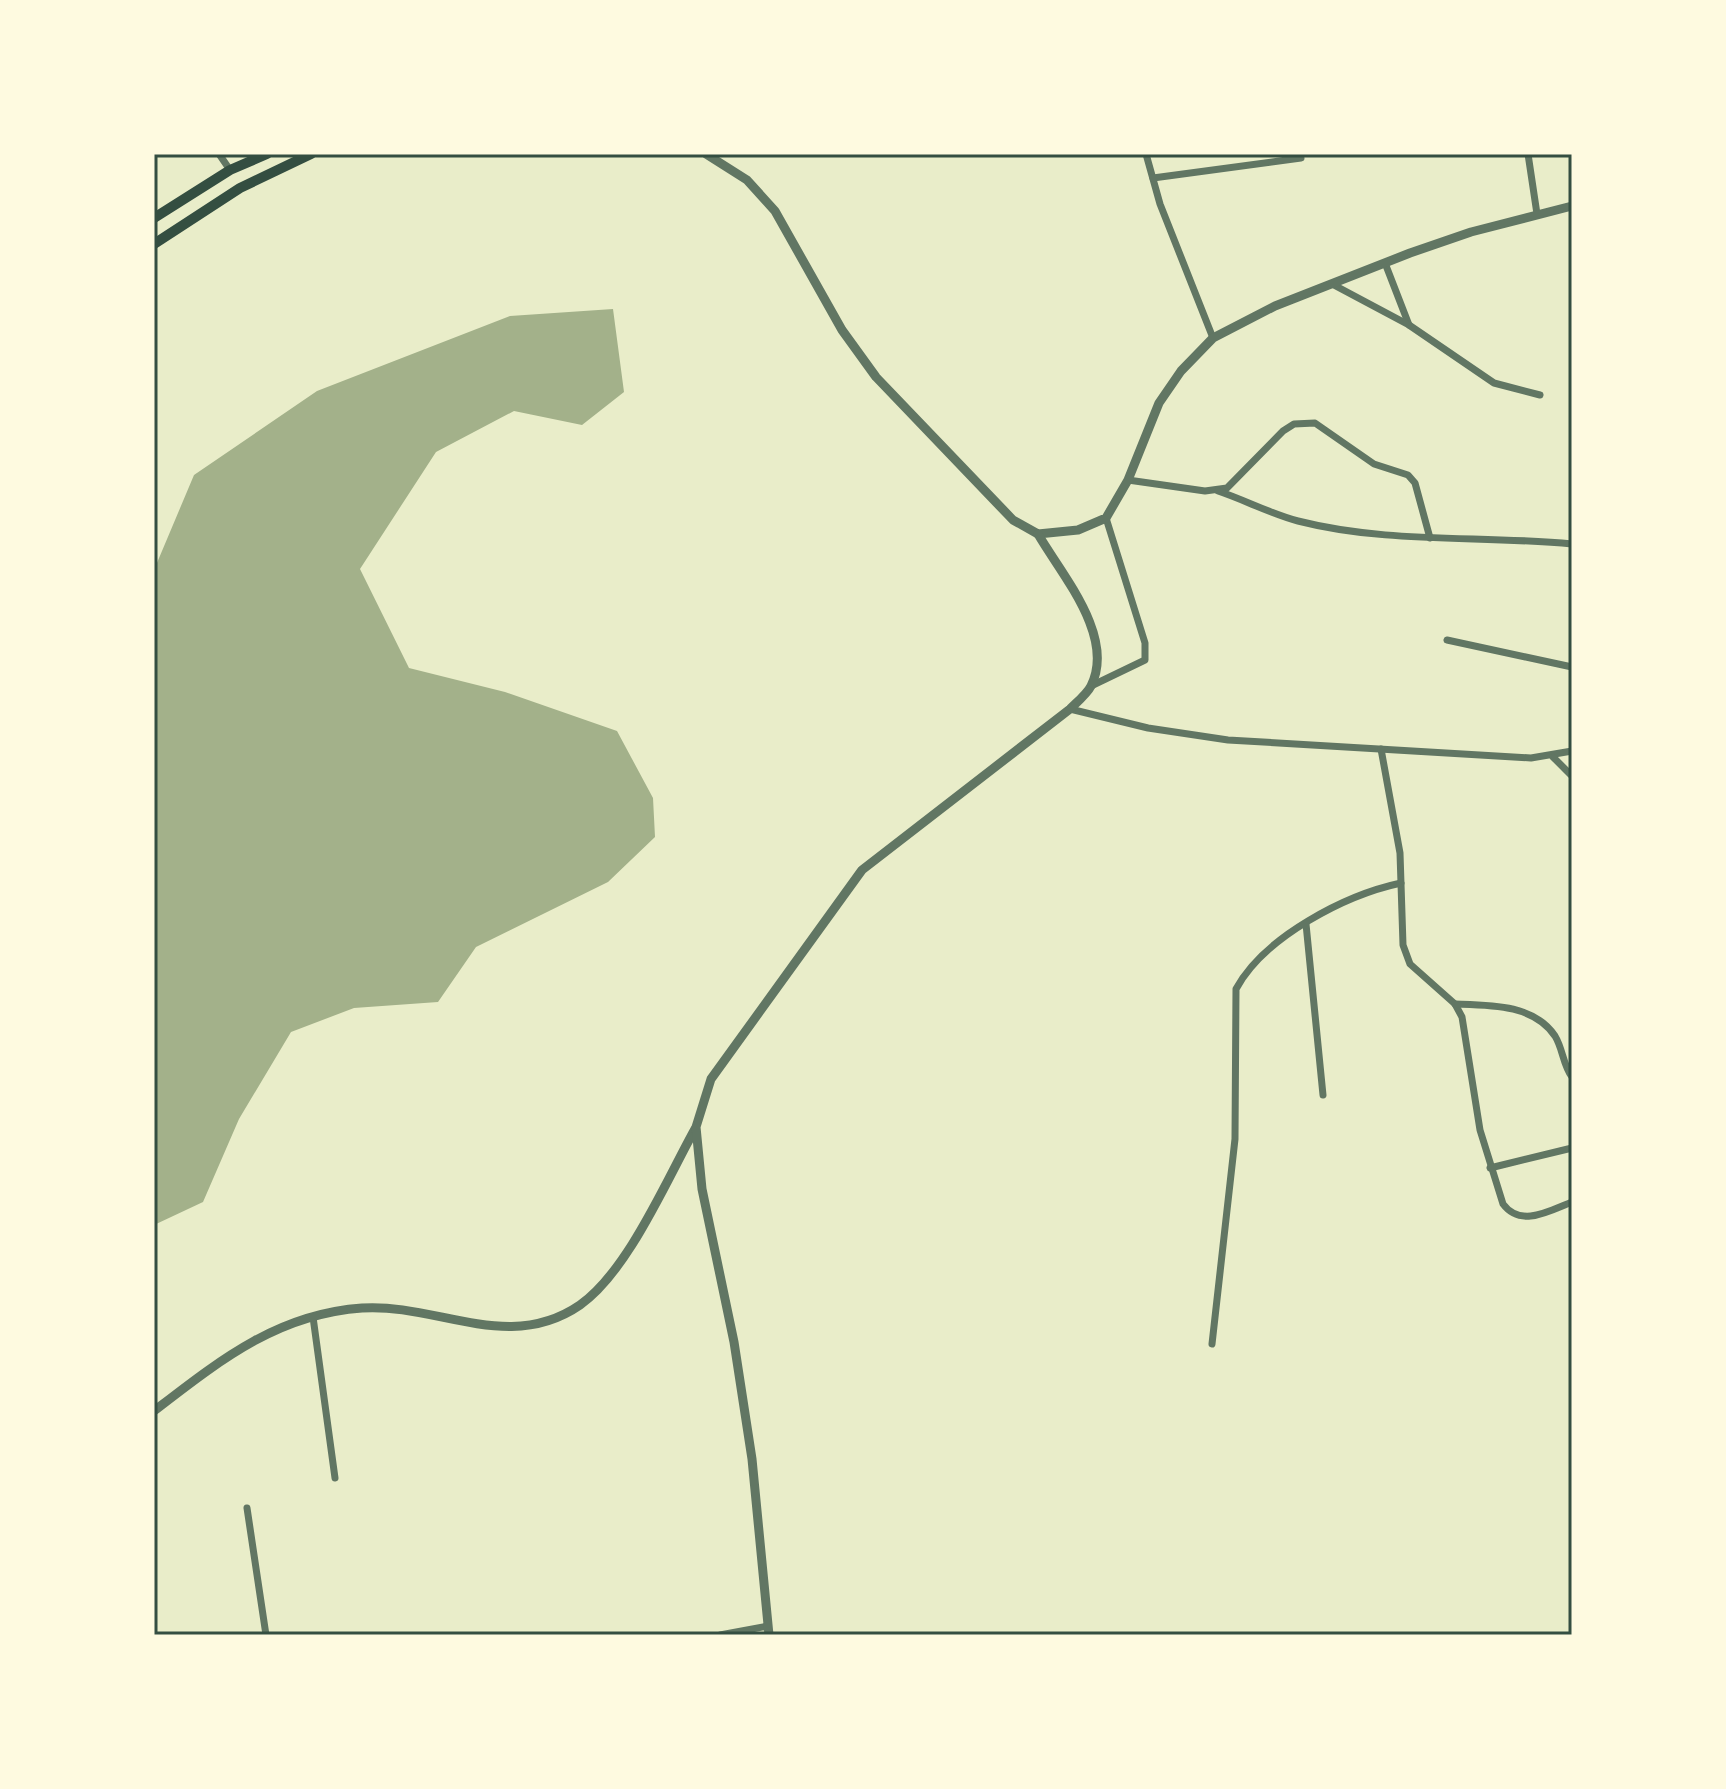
<svg xmlns="http://www.w3.org/2000/svg" width="1726" height="1789" viewBox="0 0 1726 1789" font-family="'Libre Baskerville',serif">
	<style>
		.water { fill: #a3b18a }
		.lines { fill: none; stroke-linecap: round; stroke-linejoin: round }
		.minor { stroke: #617663; stroke-width: 7 }
		.tertiary { stroke: #617663; stroke-width: 9 }
		.secondary { stroke: #344e41; stroke-width: 10 }
		.neatline { fill: none; stroke: #344e41; stroke-width: 3 }
	</style>
	<rect width="100%" height="100%" fill="#e9edc9"/>
	<path class="water" d="M613 309 624 392 582 425 514 411 436 452 360 569 409 668 505 692 617 731 653 798 655 837 608 882 476 947 438 1002 354 1008 291 1032 239 1119 203 1202 154 1225V570L194 475 317 391 510 316Z"/>
	<g class="lines">
		<g class="minor">
			<path d="M219 154 230 170"/>
			<path d="M1146 154 1160 204 1213 338"/>
			<path d="M1528 154 1537 214"/>
			<path d="M1153 178 1301 158"/>
			<path d="M1385 263 1409 325"/>
			<path d="M1332 284 1409 325 1494 383 1540 395"/>
			<path d="M1128 480 1205 491 1227 488 1283 431 1294 424 1315 423 1374 464 1408 475 1415 483 1430 538"/>
			<path d="M1218 491C1245 500 1271 514 1298 521 1388 544 1481 535 1572 544"/>
			<path d="M1447 640 1572 667"/>
			<path d="M1091 686 1145 660V643L1106 518"/>
			<path d="M1070 709 1148 728 1228 740 1531 758 1572 751"/>
			<path d="M1381 749 1400 853 1403 945 1410 964 1455 1004 1462 1017 1480 1130 1503 1204C1521 1228 1549 1211 1572 1202"/>
			<path d="M1553 757 1572 776"/>
			<path d="M1306 924 1323 1095"/>
			<path d="M1455 1004C1489 1005 1534 1004 1555 1036 1563 1049 1563 1065 1572 1077"/>
			<path d="M1490 1168 1572 1148"/>
			<path d="M313 1317 335 1478"/>
			<path d="M1212 1344 1235 1139 1236 989C1264 937 1345 895 1401 883"/>
			<path d="M247 1508 266 1635"/>
			<path d="M720 1635 768 1626"/>
		</g>
		<g class="tertiary">
			<path d="M706 154 747 180 775 211 842 330 876 377 1013 520 1038 534 1078 530 1106 518 1128 480 1159 403 1181 371 1213 338 1275 306 1410 253 1471 232 1572 206"/>
			<path d="M154 1411C219 1361 277 1314 362 1308 437 1303 509 1354 580 1305 628 1271 666 1181 695 1129"/>
			<path d="M769 1635 752 1459 734 1342 702 1189 696 1127 711 1079 862 870 1070 709C1076 703 1087 694 1091 686 1116 636 1061 574 1038 534"/>
		</g>
		<g class="secondary">
			<path d="M154 218 230 170 267 154"/>
			<path d="M154 244 240 188 311 154"/>
		</g>
	</g>
	<rect width="1726" height="1789" fill="none" stroke="#fefae0" stroke-width="312"/>
	<rect x="156" y="156" width="1414" height="1477" class="neatline"/>
</svg>
